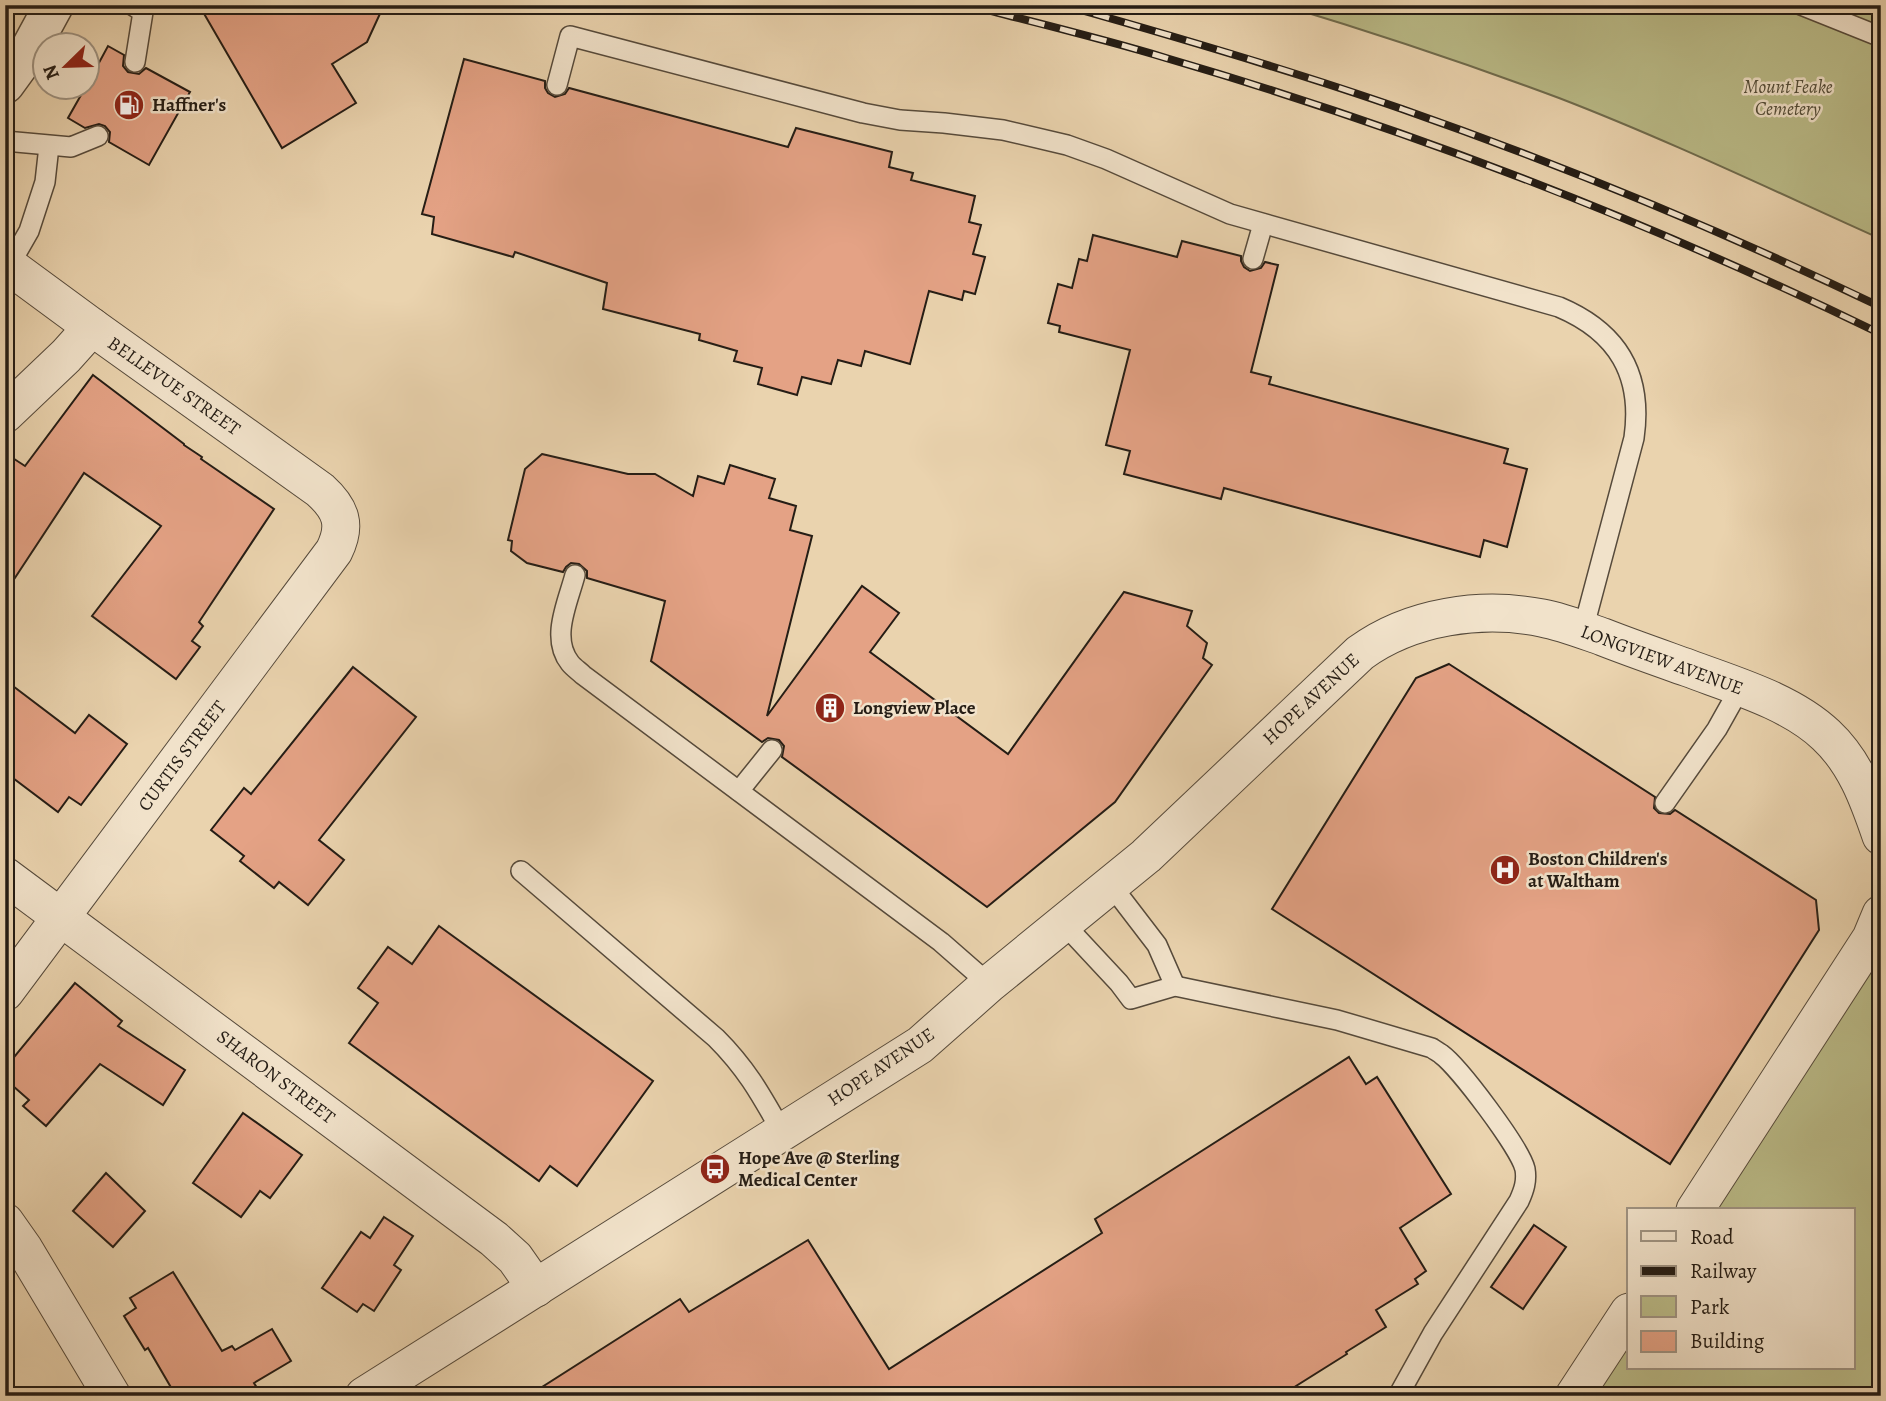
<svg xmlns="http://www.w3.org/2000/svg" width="1886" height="1401" viewBox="0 0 1886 1401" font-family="Alegreya,serif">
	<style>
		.green { fill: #babb88; stroke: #706c4e; stroke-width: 2 }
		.building { fill: #e4a285; stroke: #251d15; stroke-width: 2 }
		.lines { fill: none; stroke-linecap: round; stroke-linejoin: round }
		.service-casing { stroke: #564a3b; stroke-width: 22 }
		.minor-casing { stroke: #564a3b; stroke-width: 39 }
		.tertiary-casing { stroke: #564a3b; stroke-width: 41 }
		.service { stroke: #f1e2ca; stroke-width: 19 }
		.minor { stroke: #f1e2ca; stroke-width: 37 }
		.tertiary { stroke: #f1e2ca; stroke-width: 38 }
		.rail-casing { stroke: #251d15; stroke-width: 8 }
		.rail { stroke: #f1e2ca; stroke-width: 5; stroke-dasharray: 16; stroke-linecap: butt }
		.labels { text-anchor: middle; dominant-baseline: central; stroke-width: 5; stroke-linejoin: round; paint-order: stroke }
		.park-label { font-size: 19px; font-style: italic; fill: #524c38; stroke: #f1e2ca }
		.poi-label { font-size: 19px; font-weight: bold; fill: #251d15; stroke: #f1e2ca; text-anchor: start }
		.street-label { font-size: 19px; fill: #251d15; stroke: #f1e2ca }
	</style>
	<rect width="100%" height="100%" fill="#ead3ae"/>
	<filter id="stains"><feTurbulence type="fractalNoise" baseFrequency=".00286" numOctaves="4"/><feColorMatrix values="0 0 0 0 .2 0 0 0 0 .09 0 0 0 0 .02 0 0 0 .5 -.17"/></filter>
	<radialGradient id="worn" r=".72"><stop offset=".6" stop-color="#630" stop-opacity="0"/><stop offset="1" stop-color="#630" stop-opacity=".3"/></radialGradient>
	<g class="green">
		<path d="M1282 5H1881V239C1774 191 1668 140 1559 98 1468 64 1375 33 1282 5Z"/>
		<path d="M1881 926V1396H1574L1629 1312V1368H1853V1210H1695Z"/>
	</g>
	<g class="building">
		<path d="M199 5H384L367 42 332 64 356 103 282 148Z"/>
		<path d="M108 46 124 55 123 66 128 72 139 74 146 68 190 92 149 165 109 142 110 132 105 126 99 124 85 128 68 118 85 88H88V83Z"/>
		<path d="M464 59 545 81V88L548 93 555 97 565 94 569 88 788 147 796 128 892 152 889 167 913 173 911 180 975 196 969 222 981 225 973 254 985 257 975 294 964 291 962 300 929 291 910 364 865 351 861 366 838 360 831 384 802 377 797 395 758 384 762 368 734 361 737 351 699 340 700 334 603 309 607 283 515 252 513 257 432 234 434 217 422 214Z"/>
		<path d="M1093 235 1177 257 1182 241 1241 256V261L1244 267 1250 271 1261 268 1265 262 1278 265 1251 372 1271 377 1269 384 1508 449 1504 463 1527 469 1507 547 1484 540 1480 557 1224 488 1221 499 1124 474 1130 451 1106 445 1130 350 1059 332 1060 326 1048 323 1058 284 1072 288 1079 259 1087 261Z"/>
		<path d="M93 375 184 444V445L202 457 201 459 274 509 199 622 203 626 192 641 200 647 176 679 92 616 161 526 84 473 5 593V453L25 466Z"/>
		<path d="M542 454 628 474H655L693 496 698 476 724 484 730 465 775 479 769 498 796 506 790 530 812 536 767 716 862 586 899 613 870 652 1008 754 1124 592 1192 611 1187 626 1207 643 1203 658 1212 665 1115 802 987 907 782 757 784 746 779 740 768 738 762 742 651 661 665 601 587 578V571L579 564 571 563 566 567 563 572 527 563 511 551 512 541 508 540 525 469Z"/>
		<path d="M1449 664 1655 797 1654 808 1659 813 1670 814 1675 810 1816 900 1819 930 1670 1164 1272 909 1416 678Z"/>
		<path d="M353 667 416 717 319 840 344 860 308 905 279 882 274 888 240 861 244 856 211 830 244 788 251 794Z"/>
		<path d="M5 680 75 733 89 715 127 744 81 805 69 797 58 812 5 772Z"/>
		<path d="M439 926 653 1081 577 1186 550 1166 539 1181 349 1043 378 1003 358 988 388 947 412 964Z"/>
		<path d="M75 983 122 1021 118 1026 185 1070 163 1105 100 1064 46 1126 23 1106 29 1100 5 1079V1068Z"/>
		<path d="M1349 1057 1366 1084 1377 1077 1451 1194 1400 1228 1426 1271 1415 1279 1418 1284 1376 1310 1386 1327 1346 1352 1347 1354 1280 1396H528L680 1299 689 1312 808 1240 889 1369 1102 1233 1095 1219Z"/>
		<path d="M243 1113 302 1155 270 1198 260 1191 241 1217 193 1183Z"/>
		<path d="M106 1173 145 1211 113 1247 73 1211Z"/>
		<path d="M384 1217 413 1236 394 1265 401 1270 374 1311 363 1304 357 1312 322 1288 361 1232 370 1238Z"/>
		<path d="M1534 1225 1566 1247 1523 1309 1491 1287Z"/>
		<path d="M173 1272 222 1351 232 1346 235 1350 272 1329 291 1361 254 1383 262 1396H176L148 1348 145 1350 124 1316 136 1308 130 1298Z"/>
	</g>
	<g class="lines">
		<g class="service-casing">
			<g id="service">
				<path d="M132 5 143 12 135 62"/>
				<path d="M1801 5 1881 37"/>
				<path d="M557 85 570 36 863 113 900 120 944 123 1003 130 1067 145 1106 159 1230 214 1559 307C1618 332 1643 375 1634 438L1583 630"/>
				<path d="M5 141 71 147 98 136"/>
				<path d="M1253 259 1263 224"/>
				<path d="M9 266 29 231 45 182 49 146"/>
				<path d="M575 575C568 602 550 638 570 663 574 668 579 671 583 675L941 942 989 984"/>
				<path d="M739 791 772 750"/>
				<path d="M1665 803 1717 729 1740 688"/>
				<path d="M521 871 716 1038C747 1069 761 1095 782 1132"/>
				<path d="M1111 885 1157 945 1175 986"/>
				<path d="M1064 924 1119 983 1131 999 1175 986 1337 1020 1432 1048C1433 1049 1440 1053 1441 1054 1459 1067 1520 1148 1525 1169 1527 1181 1524 1190 1519 1201L1433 1333 1398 1396"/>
			</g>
		</g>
		<g class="minor-casing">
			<g id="minor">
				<path d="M5 263 92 327 320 490C341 509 347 525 334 551L5 992"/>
				<path d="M5 414 66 356 92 327"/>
				<path d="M5 876 494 1239 515 1258 536 1288"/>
				<path d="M1695 1210 1871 938 1881 914"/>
				<path d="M5 1222 24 1249 112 1396"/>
				<path d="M364 1396 920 1045 989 984 1146 856 1360 653C1411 616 1481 606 1542 618 1563 622 1583 630 1603 637 1631 648 1660 658 1688 668 1733 685 1790 701 1826 735 1855 762 1868 798 1881 836"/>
				<path d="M1574 1396 1629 1312"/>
			</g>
		</g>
		<g class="tertiary-casing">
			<path id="tertiary" d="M5 84 29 51 54 5"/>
		</g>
		<use href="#service" class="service"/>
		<use href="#minor" class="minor"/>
		<use href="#tertiary" class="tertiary"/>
		<g class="rail-casing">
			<g id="rail">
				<path d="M967 5C1033 22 1100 38 1166 58 1409 129 1653 223 1881 334"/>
				<path d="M1063 5C1177 37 1290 70 1402 109 1565 166 1725 232 1881 307"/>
			</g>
		</g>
		<use href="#rail" class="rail"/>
	</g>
	<defs>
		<g id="fuel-disc" transform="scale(1.575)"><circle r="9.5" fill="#8f2418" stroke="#f1e2ca"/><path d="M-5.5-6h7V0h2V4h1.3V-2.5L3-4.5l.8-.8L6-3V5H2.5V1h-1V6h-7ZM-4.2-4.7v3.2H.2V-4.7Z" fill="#fff"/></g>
		<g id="building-disc" transform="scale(1.575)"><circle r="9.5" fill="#8f2418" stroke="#f1e2ca"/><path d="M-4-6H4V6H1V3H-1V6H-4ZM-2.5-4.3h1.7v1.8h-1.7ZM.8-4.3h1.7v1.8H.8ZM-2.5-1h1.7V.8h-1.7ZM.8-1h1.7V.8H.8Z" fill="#fff"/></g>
		<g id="hospital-disc" transform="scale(1.575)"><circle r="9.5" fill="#8f2418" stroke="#f1e2ca"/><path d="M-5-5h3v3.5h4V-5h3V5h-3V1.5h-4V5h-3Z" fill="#fff"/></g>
		<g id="bus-disc" transform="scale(1.575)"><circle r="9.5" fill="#8f2418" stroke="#f1e2ca"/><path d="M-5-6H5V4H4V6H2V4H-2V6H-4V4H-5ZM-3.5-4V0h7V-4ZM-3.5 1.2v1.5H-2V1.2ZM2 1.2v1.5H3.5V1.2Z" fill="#fff"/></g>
	</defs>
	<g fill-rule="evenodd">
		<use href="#fuel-disc" x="129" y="105"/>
		<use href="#building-disc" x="830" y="708"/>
		<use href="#hospital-disc" x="1505" y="870"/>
		<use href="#bus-disc" x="715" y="1169"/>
	</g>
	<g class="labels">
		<g class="park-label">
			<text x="1788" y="87">Mount Feake<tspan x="1788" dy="22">Cemetery</tspan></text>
		</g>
		<g class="poi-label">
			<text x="152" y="105">Haffner's</text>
			<text x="853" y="708">Longview Place</text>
			<text x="1528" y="859">Boston Children's<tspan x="1528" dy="22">at Waltham</tspan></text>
			<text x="738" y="1158">Hope Ave @ Sterling<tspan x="738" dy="22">Medical Center</tspan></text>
		</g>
		<g class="street-label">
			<text transform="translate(174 386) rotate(35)">BELLEVUE STREET</text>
			<text transform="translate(1662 660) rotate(20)">LONGVIEW AVENUE</text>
			<text transform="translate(1311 699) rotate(-43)">HOPE AVENUE</text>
			<text transform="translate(182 756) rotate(-53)">CURTIS STREET</text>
			<text transform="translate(881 1067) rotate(-34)">HOPE AVENUE</text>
			<text transform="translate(276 1077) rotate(37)">SHARON STREET</text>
		</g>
	</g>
	<rect width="1886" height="1401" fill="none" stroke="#ead3ae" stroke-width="28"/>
	<rect x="7" y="7" width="1872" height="1387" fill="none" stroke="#251d15" stroke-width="3.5"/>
	<rect x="14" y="14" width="1858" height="1373" fill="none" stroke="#251d15" stroke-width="2"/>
	<rect x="1627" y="1208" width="228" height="161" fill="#f1e2ca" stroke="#9f9382" stroke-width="2"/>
	<rect x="1641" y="1231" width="35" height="10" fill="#f1e2ca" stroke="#9f9382" stroke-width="2"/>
	<text x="1690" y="1244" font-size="21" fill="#251d15">Road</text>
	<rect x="1641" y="1266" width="35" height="10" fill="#251d15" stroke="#9f9382" stroke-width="2"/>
	<text x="1690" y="1278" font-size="21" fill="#251d15">Railway</text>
	<rect x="1641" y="1296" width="35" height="21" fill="#babb88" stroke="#9f9382" stroke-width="2"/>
	<text x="1690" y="1314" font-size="21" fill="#251d15">Park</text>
	<rect x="1641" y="1331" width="35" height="21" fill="#e4a285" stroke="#9f9382" stroke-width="2"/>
	<text x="1690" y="1348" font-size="21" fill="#251d15">Building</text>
	<g transform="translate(66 66) rotate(247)"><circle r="33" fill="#f1e2ca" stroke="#9f9382" stroke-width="2"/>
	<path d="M0-5L12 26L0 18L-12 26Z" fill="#8f2418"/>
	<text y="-10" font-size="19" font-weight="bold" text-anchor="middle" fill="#251d15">N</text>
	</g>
	<rect width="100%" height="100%" filter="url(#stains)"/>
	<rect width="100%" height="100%" fill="url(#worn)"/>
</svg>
